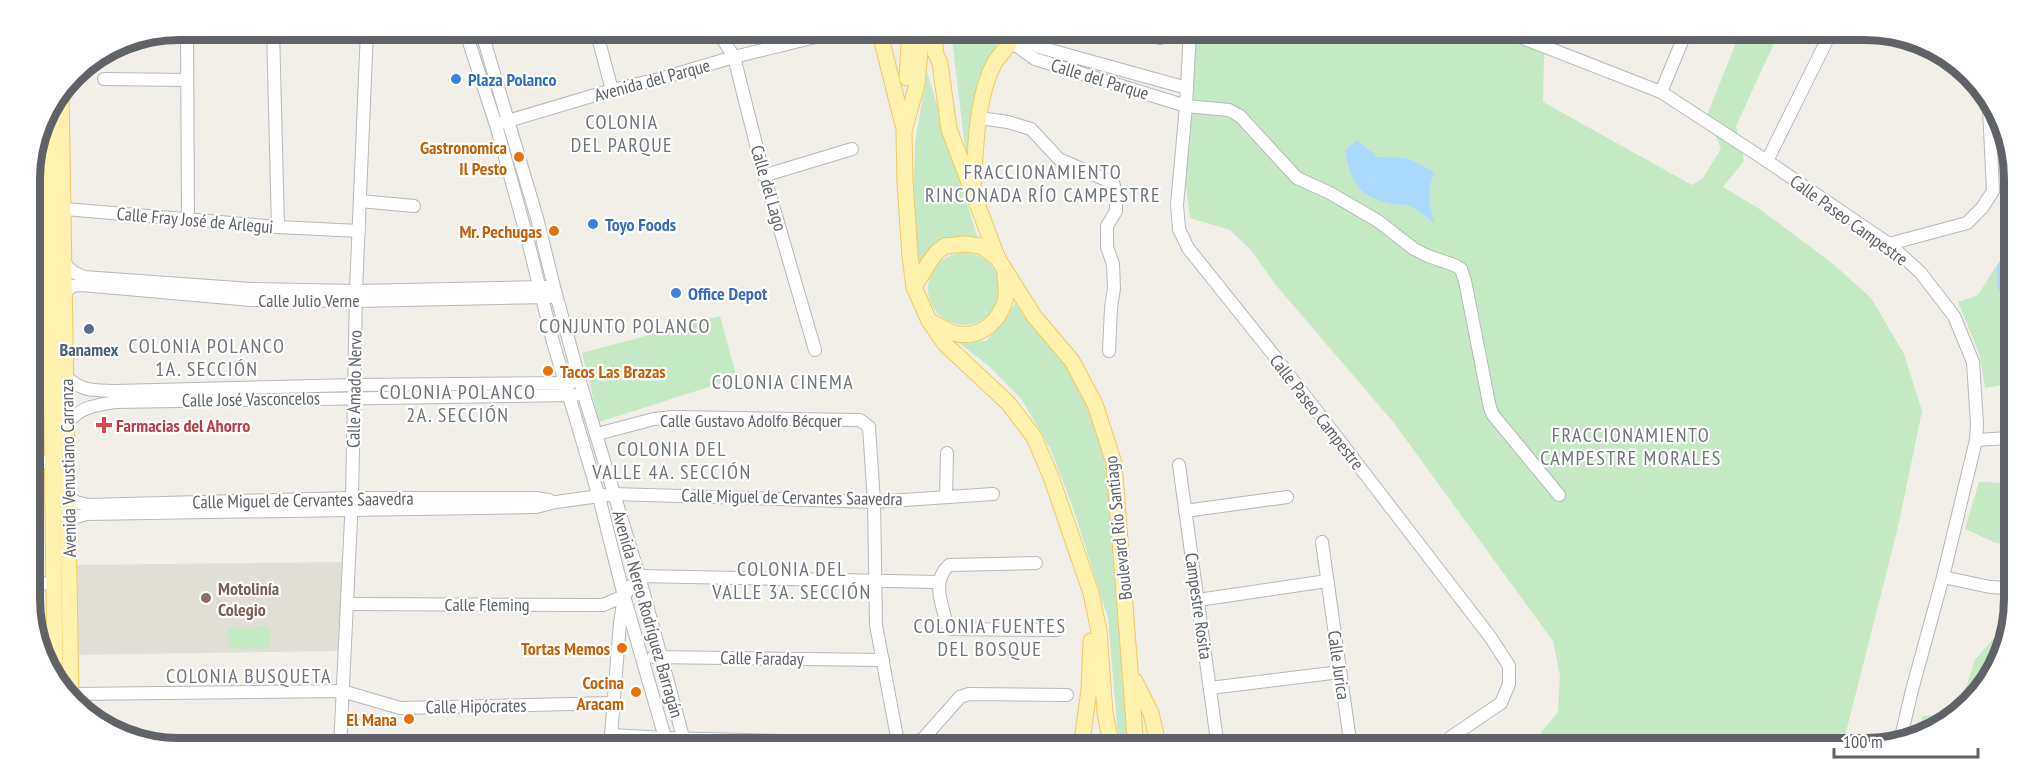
<svg xmlns="http://www.w3.org/2000/svg" width="2044" height="778" viewBox="0 0 2044 778" font-family="'PT Sans Narrow',sans-serif">
	<style>
		.education { fill: #e1ded6 }
		.green { fill: #c5e8c5 }
		.water { fill: #aadaff }
		.lines { fill: none; stroke-linecap: round; stroke-linejoin: round }
		.minor-casing { stroke: #b5b8bc; stroke-width: 14 }
		.major-casing { stroke: #f2c960; stroke-width: 17 }
		.minor { stroke: #fff; stroke-width: 12 }
		.major { stroke: #fff2af; stroke-width: 15 }
		.shop-dot { fill: #3f7fe0; stroke: #fff; stroke-width: 2 }
		.food-dot { fill: #e8710a; stroke: #fff; stroke-width: 2 }
		.service-dot { fill: #5c6f8a; stroke: #fff; stroke-width: 2 }
		.health-dot { fill: #e0444e; stroke: #fff; stroke-width: 2 }
		.education-dot { fill: #8d6e63; stroke: #fff; stroke-width: 2 }
		.labels { text-anchor: middle; dominant-baseline: central; stroke-width: 4.5; stroke-linejoin: round; paint-order: stroke }
		.shop-label { font-size: 18px; font-weight: bold; fill: #366cbe; stroke: #fff; text-anchor: start }
		.street-label { font-size: 18px; fill: #5f6368; stroke: #fff }
		.food-label { font-size: 18px; font-weight: bold; fill: #c56008; stroke: #fff; text-anchor: end }
		.service-label { font-size: 18px; font-weight: bold; fill: #4e5e75; stroke: #fff }
		.health-label { font-size: 18px; font-weight: bold; fill: #be3a42; stroke: #fff; text-anchor: start }
		.education-label { font-size: 18px; font-weight: bold; fill: #785e54; stroke: #fff; text-anchor: start }
		.neighbourhood-label { font-size: 20px; letter-spacing: 1.5px; fill: #70757a; stroke: #fff }
		.rim { fill: none; stroke: #5f6368; stroke-width: 8 }
	</style>
	<rect width="100%" height="100%" fill="#f1efe8"/>
	<g class="education">
		<rect x="31" y="226" width="6" height="107"/>
		<path d="M342 562 340 651 71 655 70 565Z"/>
	</g>
	<g class="green">
		<path d="M1197 30H1481L1544 52 1543 102 1692 185 1703 178 1721 149 1707 115 1738 38 1737 30H1780L1736 126 1744 161 1723 187 1758 208 1832 263 1871 298 1904 354 1922 411 1898 527 1845 736 1848 748H1528L1558 712 1560 675 1553 641 1394 423 1275 284 1251 250 1230 230 1190 218 1185 178Z"/>
		<path d="M952 39 997 42 977 96 966 156Z"/>
		<path d="M927 72 978 239C942 235 939 240 917 267L913 206 915 143Z"/>
		<path d="M2011 247 2010 384 1985 388 1980 356 1958 302 1978 295 1997 265Z"/>
		<circle cx="964" cy="289" r="36"/>
		<path d="M1015 303 1074 374 1093 418 1107 464 1127 701 1126 748H1119L1108 618 1072 505 1050 448 1022 400 989 366 955 340 986 341 1006 319Z"/>
		<path d="M720 316 737 378 599 422 582 353Z"/>
		<path d="M1979 482 2008 483V544L1996 543 1965 529Z"/>
		<path d="M269 626V648L229 649 228 628Z"/>
		<path d="M1993 639 2006 641V646L1955 717 1921 730 1922 716 1957 715 1975 660Z"/>
	</g>
	<g class="water">
		<path d="M1357 140 1377 157 1407 158 1434 172C1427 194 1428 202 1435 223 1427 218 1417 208 1408 205 1403 204 1398 205 1394 204 1359 198 1350 182 1345 150Z"/>
		<path d="M2011 252V307L1998 289 1997 265Z"/>
	</g>
	<g class="lines">
		<g class="minor-casing">
			<g id="minor">
				<path d="M187 30 188 218"/>
				<path d="M273 30 278 227"/>
				<path d="M465 30 496 125 527 237 553 342 599 497 624 596 668 748"/>
				<path d="M481 30 537 218 554 287 581 385 639 576 686 748"/>
				<path d="M596 30 612 90"/>
				<path d="M717 30 734 57 761 164 815 350"/>
				<path d="M991 30 1004 31"/>
				<path d="M1005 30C1004 39 1008 45 1017 46L1027 40 1028 30"/>
				<path d="M1133 30 1160 38"/>
				<path d="M1190 30 1186 106 1177 205 1179 229 1188 248 1276 358 1491 638 1509 666V684L1501 703 1451 737 1447 748"/>
				<path d="M1502 30 1661 92 1767 161 1889 244 1920 272 1954 316 1973 362 1977 424 1976 440 1943 577 1912 690 1901 737"/>
				<path d="M1027 40 1039 47 1187 88"/>
				<path d="M1017 46 1035 59 1186 106 1229 110 1240 116 1297 178 1330 193 1378 221 1414 249 1428 256 1454 265 1461 269 1465 281 1490 408 1493 415 1559 495"/>
				<path d="M104 79 187 80"/>
				<path d="M1661 92 1683 39 1684 30"/>
				<path d="M979 118 1008 122 1031 129 1059 159 1113 183 1116 191V211L1107 226V247L1113 264 1114 288 1111 308 1109 351"/>
				<path d="M501 123 612 90 659 79 734 57 844 30"/>
				<path d="M1767 161 1832 30"/>
				<path d="M766 175 852 149"/>
				<path d="M360 201 414 206"/>
				<path d="M31 210 65 209 278 227 359 231"/>
				<path d="M1889 244 1967 223 1982 208 1993 191 1989 108"/>
				<path d="M65 264 73 272 84 277 251 289 356 291 546 287"/>
				<path d="M65 293 72 286 82 285 251 300 356 301 550 297"/>
				<path d="M31 342H49"/>
				<path d="M66 377C83 392 94 390 115 391L354 385 571 383"/>
				<path d="M67 423C81 407 95 405 115 402L575 395"/>
				<path d="M597 434 654 419 673 417 860 420 869 427 874 502 876 625 899 748"/>
				<path d="M1976 440 2009 438"/>
				<path d="M32 462H61"/>
				<path d="M1179 465 1218 748"/>
				<path d="M62 496H68L76 502 88 505 352 498H536L549 500"/>
				<path d="M946 497 947 453"/>
				<path d="M1185 511 1287 497"/>
				<path d="M69 523 76 517 87 514 536 507 556 502 614 494 874 502 993 494"/>
				<path d="M1322 542 1351 748"/>
				<path d="M1036 563 949 565C931 582 942 603 947 625L952 629 1057 630"/>
				<path d="M1943 577 1990 587 2007 588"/>
				<path d="M33 584 54 583"/>
				<path d="M1198 600 1327 581"/>
				<path d="M347 604 603 605 624 596"/>
				<path d="M653 657 883 660"/>
				<path d="M1210 688 1340 672"/>
				<path d="M71 694 342 691 400 708 613 703"/>
				<path d="M611 735 665 738 899 744 922 740 960 697 969 694 1067 695"/>
				<path d="M212 748V743"/>
				<path d="M340 748 352 498 356 291 367 30"/>
				<path d="M610 748 620 623 624 596 639 576 938 582"/>
			</g>
		</g>
		<g class="major-casing">
			<g id="major">
				<path d="M879 30 903 125"/>
				<path d="M922 30 917 84 904 131 905 182 910 256 914 287 929 321 945 344 1008 403 1034 437 1051 477 1091 593 1099 631 1105 713 1112 748"/>
				<path d="M936 30 935 52 940 63 949 129 998 259 1034 316 1072 361 1095 404 1114 463 1136 748"/>
				<path d="M907 78 910 30"/>
				<path d="M61 93 71 700"/>
				<path d="M48 110 55 672"/>
				<path d="M973 186C976 148 976 96 995 62 999 56 1005 50 1009 44"/>
				<path d="M914 287 930 261 937 252 945 246 966 244 981 246 998 259"/>
				<path d="M932 322C940 326 949 333 958 334 982 338 1001 320 1006 297 1007 290 1005 281 1005 273"/>
				<path d="M1135 681 1151 713 1159 748"/>
				<path d="M1081 748 1089 690 1091 641"/>
			</g>
		</g>
		<use href="#minor" class="minor"/>
		<use href="#major" class="major"/>
	</g>
	<g class="shop-dot">
		<circle cx="456" cy="79" r="6"/>
		<circle cx="593" cy="224" r="6"/>
		<circle cx="676" cy="293" r="6"/>
	</g>
	<g class="food-dot">
		<circle cx="519" cy="157" r="6"/>
		<circle cx="554" cy="231" r="6"/>
		<circle cx="548" cy="371" r="6"/>
		<circle cx="622" cy="648" r="6"/>
		<circle cx="636" cy="692" r="6"/>
		<circle cx="409" cy="719" r="6"/>
	</g>
	<circle class="service-dot" cx="89" cy="329" r="6"/>
	<path class="health-dot" d="M101 416h6v6h6v6h-6v6h-6v-6h-6v-6h6z"/>
	<circle class="education-dot" cx="206" cy="598" r="6"/>
	<g class="labels">
		<g class="shop-label">
			<text x="468" y="79">Plaza Polanco</text>
			<text x="605" y="224">Toyo Foods</text>
			<text x="688" y="293">Office Depot</text>
		</g>
		<g class="street-label">
			<text transform="translate(1100 79) rotate(17)">Calle del Parque</text>
			<text transform="translate(652 80) rotate(-15)">Avenida del Parque</text>
			<text transform="translate(769 188) rotate(74)">Calle del Lago</text>
			<text transform="translate(195 220) rotate(5)">Calle Fray José de Arlegui</text>
			<text transform="translate(1849 220) rotate(36)">Calle Paseo Campestre</text>
			<text x="309" y="300">Calle Julio Verne</text>
			<text transform="translate(354 389) rotate(-89)">Calle Amado Nervo</text>
			<text transform="translate(251 399) rotate(-1)">Calle José Vasconcelos</text>
			<text transform="translate(1317 412) rotate(52)">Calle Paseo Campestre</text>
			<text x="751" y="420">Calle Gustavo Adolfo Bécquer</text>
			<text transform="translate(68 468) rotate(-91)">Avenida Venustiano Carranza</text>
			<text transform="translate(792 497) rotate(1)">Calle Miguel de Cervantes Saavedra</text>
			<text transform="translate(303 500) rotate(-1)">Calle Miguel de Cervantes Saavedra</text>
			<text transform="translate(1118 528) rotate(-96)">Boulevard Río Santiago</text>
			<text x="487" y="604">Calle Fleming</text>
			<text transform="translate(1199 606) rotate(82)">Campestre Rosita</text>
			<text transform="translate(648 614) rotate(74)">Avenida Nereo Rodríguez Barragán</text>
			<text transform="translate(762 658) rotate(1)">Calle Faraday</text>
			<text transform="translate(1339 665) rotate(82)">Calle Jurica</text>
			<text transform="translate(476 706) rotate(-1)">Calle Hipócrates</text>
		</g>
		<g class="food-label">
			<text x="507" y="147">Gastronomica<tspan x="507" dy="21">Il Pesto</tspan></text>
			<text x="542" y="231">Mr. Pechugas</text>
			<text x="560" y="371" text-anchor="start">Tacos Las Brazas</text>
			<text x="610" y="648">Tortas Memos</text>
			<text x="624" y="682">Cocina<tspan x="624" dy="21">Aracam</tspan></text>
			<text x="397" y="719">El Mana</text>
		</g>
		<g class="service-label">
			<text x="89" y="349">Banamex</text>
		</g>
		<g class="health-label">
			<text x="116" y="425">Farmacias del Ahorro</text>
		</g>
		<g class="education-label">
			<text x="218" y="588">Motolinía<tspan x="218" dy="21">Colegio</tspan></text>
		</g>
		<g class="neighbourhood-label">
			<text x="622" y="122">COLONIA<tspan x="622" dy="23">DEL PARQUE</tspan></text>
			<text x="1043" y="172">FRACCIONAMIENTO<tspan x="1043" dy="23">RINCONADA RÍO CAMPESTRE</tspan></text>
			<text x="625" y="326">CONJUNTO POLANCO</text>
			<text x="207" y="346">COLONIA POLANCO<tspan x="207" dy="23">1A. SECCIÓN</tspan></text>
			<text x="783" y="382">COLONIA CINEMA</text>
			<text x="458" y="392">COLONIA POLANCO<tspan x="458" dy="23">2A. SECCIÓN</tspan></text>
			<text x="1631" y="435">FRACCIONAMIENTO<tspan x="1631" dy="23">CAMPESTRE MORALES</tspan></text>
			<text x="672" y="449">COLONIA DEL<tspan x="672" dy="23">VALLE 4A. SECCIÓN</tspan></text>
			<text x="792" y="569">COLONIA DEL<tspan x="792" dy="23">VALLE 3A. SECCIÓN</tspan></text>
			<text x="990" y="626">COLONIA FUENTES<tspan x="990" dy="23">DEL BOSQUE</tspan></text>
			<text x="249" y="676">COLONIA BUSQUETA</text>
		</g>
	</g>
	<path d="M0 0H2044V778H0ZM179 40H1865A139 139 0 0 1 2004 179V599A139 139 0 0 1 1865 738H179A139 139 0 0 1 40 599V179A139 139 0 0 1 179 40Z" fill="#fff" fill-rule="evenodd"/>
	<path class="rim" d="M179 40H1865A139 139 0 0 1 2004 179V599A139 139 0 0 1 1865 738H179A139 139 0 0 1 40 599V179A139 139 0 0 1 179 40Z"/>
	<path d="M1834 748v9h144v-9" fill="none" stroke="#5f6368" stroke-width="3"/>
	<text x="1843" y="748" font-size="18" fill="#5f6368" stroke="#ffffff" stroke-width="4.5" paint-order="stroke">100 m</text>
</svg>
